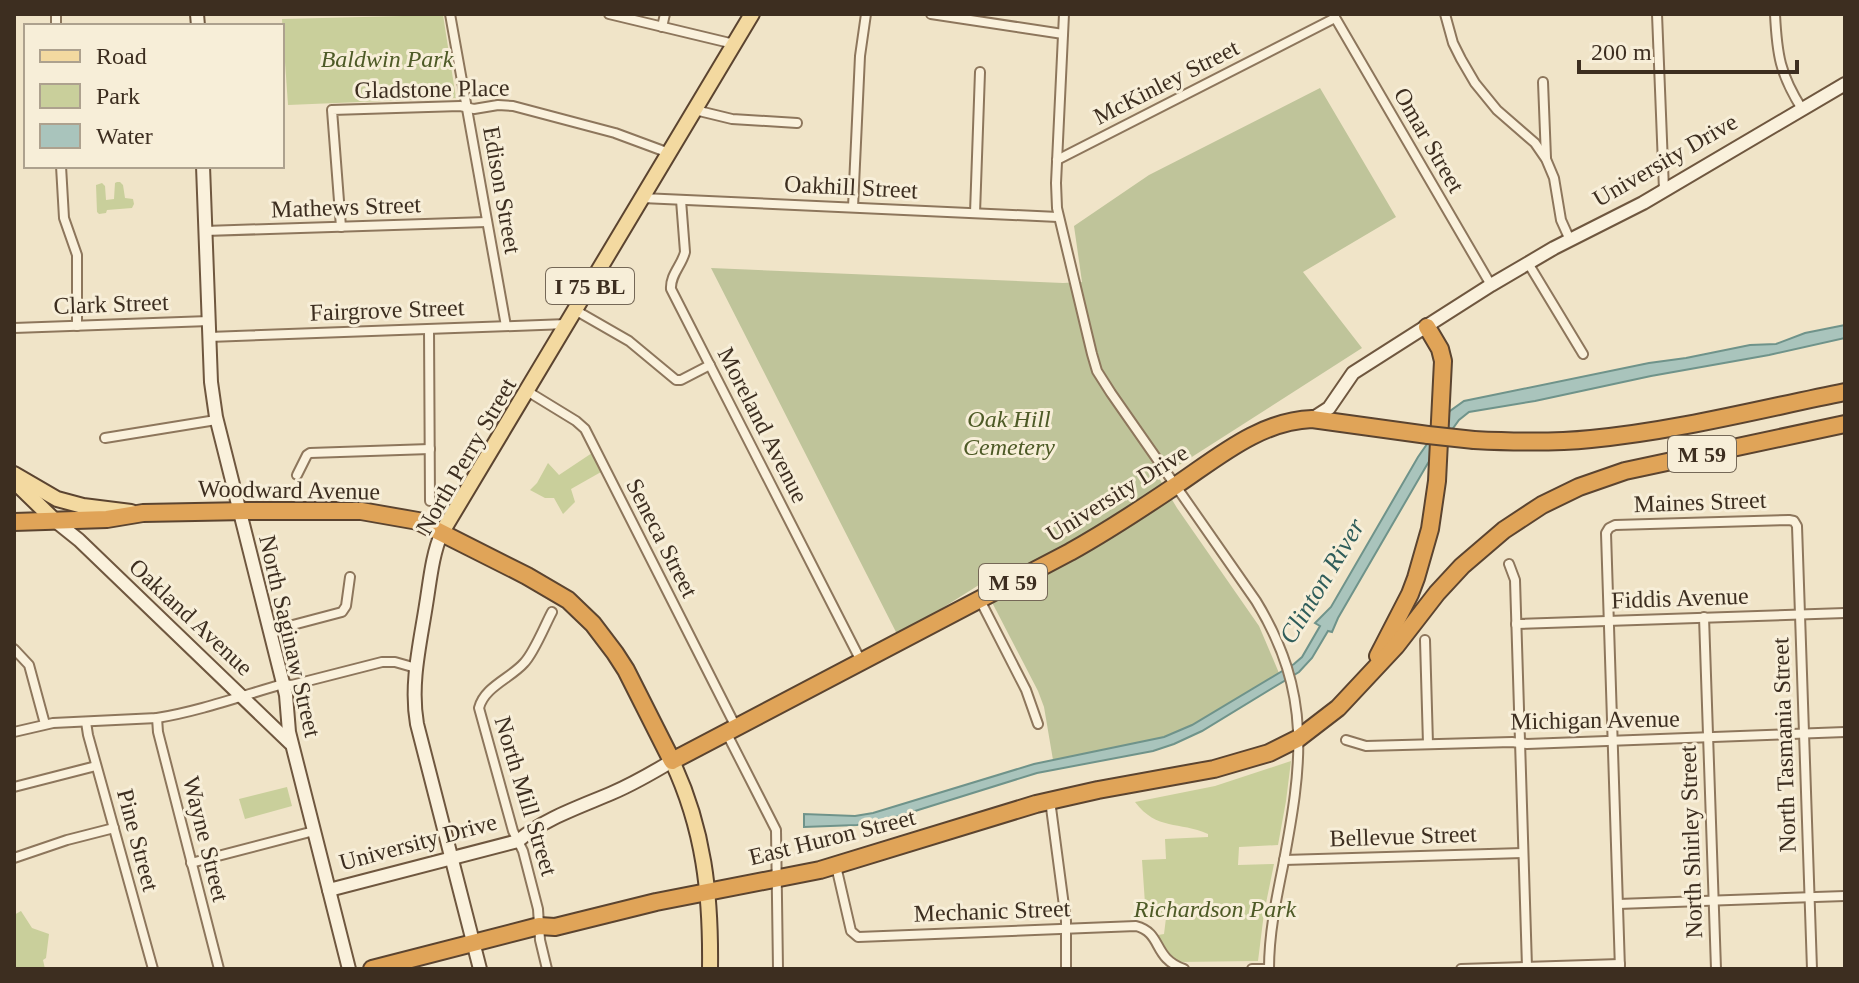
<svg xmlns="http://www.w3.org/2000/svg" width="1859" height="983" viewBox="0 0 1859 983" font-family="Georgia,serif">
	<style>
		.green { fill: #c9cf9b }
		.cemetery { fill: #bfc49a }
		.water { fill: #a9c4bc; stroke: #6f938a; stroke-width: 2 }
		.lines { fill: none; stroke-linecap: round; stroke-linejoin: round }
		.street-casing { stroke: #8d765c; stroke-width: 12 }
		.secondary-casing { stroke: #6f573f; stroke-width: 16 }
		.primary-casing { stroke: #5b4430; stroke-width: 18 }
		.highway-casing { stroke: #5b4430; stroke-width: 20 }
		.street { stroke: #faf1dc; stroke-width: 8 }
		.secondary { stroke: #faf1dc; stroke-width: 12 }
		.primary { stroke: #f3d9a0; stroke-width: 14 }
		.highway { stroke: #e0a458; stroke-width: 16 }
		.highway-bridge-casing { stroke: #5b4430; stroke-width: 20; stroke-linecap: butt }
		.highway-bridge { stroke: #e0a458; stroke-width: 16 }
		.labels { text-anchor: middle; dominant-baseline: central; stroke-width: 6; stroke-linejoin: round; paint-order: stroke }
		.shield { fill: #f7eed8; stroke: #756857; stroke-width: 2 }
		.shield-label { font-size: 22px; font-weight: bold; fill: #3d2e20 }
		.park-label { font-size: 24px; font-style: italic; fill: #4d5a26; stroke: #f7eed8 }
		.street-label { font-size: 24px; fill: #3d2e20; stroke: #f7eed8 }
		.water-label { font-size: 26px; font-style: italic; fill: #2f5d5a; stroke: #f7eed8 }
	</style>
	<rect width="100%" height="100%" fill="#f0e4c8"/>
	<g class="green">
		<path d="M443 15 456 98 288 105 282 19Z"/>
		<path d="M117 182H120L123 185 125 198 133 199 134 204 132 208 107 210 106 213 99 214 97 212 96 185 102 183 105 186 106 200 114 199 115 183Z"/>
		<path d="M592 453 601 472 571 489 575 502 563 514 554 498H545L530 490 537 483 548 463 559 475Z"/>
		<path d="M1291 761 1286 801 1278 845 1239 847 1238 865 1274 864 1264 913 1258 961 1177 962C1166 955 1162 946 1158 935L1164 934 1166 918H1146L1142 860 1166 859 1165 839 1208 837V834C1179 821 1157 831 1135 802L1215 786Z"/>
		<path d="M287 787 292 806 245 819 239 799Z"/>
		<path d="M21 911 32 928 49 934 46 958 43 960 45 969H14V915Z"/>
	</g>
	<path class="cemetery" d="M1320 88 1396 217 1303 272 1362 348 1159 478 1177 508 1259 626 1279 673C1246 693 1205 722 1170 735 1133 749 1091 752 1053 760L1044 707 1038 691 982 583 898 636 711 268 1063 283 1082 282 1074 226 1149 175Z"/>
	<path class="water" d="M1845 325V338L1769 355 1651 376 1535 401 1469 412 1459 420 1428 463 1338 618 1332 632 1328 631 1312 658 1299 672 1202 731 1174 744 1153 751 1037 773 883 821 857 825 804 827V814L855 816 873 813 1034 764 1164 737 1192 725 1294 664 1302 657 1320 626 1315 623 1331 607 1418 457 1450 411 1464 401 1649 363 1686 358 1750 345 1776 344 1805 333Z"/>
	<g class="lines">
		<g class="street-casing">
			<g id="street">
				<path d="M56 14V26"/>
				<path d="M450 14 506 326"/>
				<path d="M609 14 734 44"/>
				<path d="M931 14 1063 34"/>
				<path d="M1064 14 1056 183 1057 208 1092 354 1097 371 1111 393 1256 601C1313 694 1302 765 1283 866 1276 900 1269 934 1269 969"/>
				<path d="M1333 14 1491 285"/>
				<path d="M1445 14 1453 43 1461 59 1475 83 1497 110 1535 143 1546 159 1554 178 1561 220 1570 240"/>
				<path d="M1657 14 1664 190"/>
				<path d="M1775 14C1777 55 1780 74 1802 109"/>
				<path d="M662 27 665 14"/>
				<path d="M1543 82 1546 158"/>
				<path d="M695 110 732 119 797 123"/>
				<path d="M1057 160 1335 18"/>
				<path d="M61 166 64 218 77 255V326"/>
				<path d="M642 198 1058 217"/>
				<path d="M681 200 685 252C682 265 670 275 671 289L861 661"/>
				<path d="M853 207 860 56 866 14"/>
				<path d="M975 213 980 72"/>
				<path d="M341 227 332 110 460 106 474 109 498 105 513 106 615 133 669 153"/>
				<path d="M205 231 487 222"/>
				<path d="M1528 263 1583 354"/>
				<path d="M575 310 629 341 676 380H681L710 365"/>
				<path d="M14 328 209 321"/>
				<path d="M429 329 430 501"/>
				<path d="M209 337 567 324"/>
				<path d="M527 391 576 421 585 429 736 727"/>
				<path d="M105 438 216 420"/>
				<path d="M297 475 307 455 310 453 430 449"/>
				<path d="M1509 564 1515 580 1527 967"/>
				<path d="M980 600 1026 690 1038 724"/>
				<path d="M1704 617 1716 969"/>
				<path d="M1516 624 1845 613"/>
				<path d="M270 631 342 612 346 606 350 577"/>
				<path d="M1425 640 1428 744"/>
				<path d="M14 649 29 665 45 724"/>
				<path d="M157 718 158 732 219 969"/>
				<path d="M86 722 88 735 153 969"/>
				<path d="M14 732 53 723 157 718C200 711 241 696 283 684L292 685 382 662H395L416 668"/>
				<path d="M726 732 776 830 778 969"/>
				<path d="M1346 740 1366 746 1512 742 1527 744 1845 732"/>
				<path d="M14 787 96 766"/>
				<path d="M1050 800 1066 921V969"/>
				<path d="M14 858 67 840 114 828"/>
				<path d="M1284 860 1523 853"/>
				<path d="M191 863 314 831"/>
				<path d="M836 866 851 931 858 937 1136 926C1163 933 1152 958 1184 969"/>
				<path d="M1618 904 1845 896"/>
				<path d="M547 969 540 940 538 909 523 851 513 831 479 708C484 687 511 678 524 663 534 653 545 625 552 612"/>
				<path d="M1252 969H1269"/>
				<path d="M1461 969 1620 964"/>
				<path d="M1620 969 1606 533 1609 528 1615 525 1789 520 1794 521 1797 526 1812 969"/>
			</g>
		</g>
		<g class="secondary-casing">
			<g id="secondary">
				<path d="M197 14 198 26"/>
				<path d="M203 166 211 382 216 417 286 695 289 732 349 969"/>
				<path d="M1312 419 1329 408 1353 373 1491 285 1554 248 1643 203 1845 84"/>
				<path d="M54 520 79 540 290 743"/>
				<path d="M442 532C432 555 430 581 426 605 420 644 410 684 417 724L480 969"/>
				<path d="M329 890 518 841C543 819 582 806 612 793 633 784 652 773 672 761"/>
			</g>
		</g>
		<g class="primary-casing">
			<g id="primary">
				<path d="M14 474 57 499 83 506 131 512"/>
				<path d="M14 481 54 520"/>
				<path d="M442 532 752 14"/>
				<path d="M672 761C704 829 711 894 710 969"/>
			</g>
		</g>
		<g class="highway-casing">
			<g id="highway">
				<path d="M1474 440C1513 442 1552 443 1591 439 1676 431 1761 409 1845 392"/>
				<path d="M14 522 107 519 143 513 247 511H361L418 521 527 576 568 600 593 624 615 653 626 670 672 761 1070 552C1106 532 1141 509 1175 486 1217 458 1259 421 1312 419L1428 435"/>
				<path d="M1378 656 1410 594 1416 578 1430 529 1437 481 1443 361 1440 349 1427 327"/>
				<path d="M372 969 539 926 555 927 656 902 820 870 1036 804 1098 790 1214 769 1269 753 1299 738 1338 708 1396 646 1437 593 1462 566 1504 530 1542 505 1579 487 1625 471 1845 424"/>
			</g>
		</g>
		<use href="#street" class="street"/>
		<use href="#secondary" class="secondary"/>
		<use href="#primary" class="primary"/>
		<use href="#highway" class="highway"/>
		<g class="highway-bridge-casing">
			<path id="highway-bridge" d="M1428 435 1474 440"/>
		</g>
		<use href="#highway-bridge" class="highway-bridge"/>
	</g>
	<g class="labels">
		<g class="shield">
			<rect x="546" y="268" width="88" height="36" rx="6"/>
			<rect x="1668" y="436" width="68" height="36" rx="6"/>
			<rect x="979" y="564" width="68" height="36" rx="6"/>
		</g>
		<g class="shield-label">
			<text x="590" y="286">I 75 BL</text>
			<text x="1702" y="454">M 59</text>
			<text x="1013" y="582">M 59</text>
		</g>
		<g class="park-label">
			<text x="387" y="59">Baldwin Park</text>
			<text x="1009" y="419">Oak Hill<tspan x="1009" dy="28">Cemetery</tspan></text>
			<text x="1215" y="909">Richardson Park</text>
		</g>
		<g class="street-label">
			<text transform="translate(1166 82) rotate(-27)">McKinley Street</text>
			<text transform="translate(432 89) rotate(-1)">Gladstone Place</text>
			<text transform="translate(1429 140) rotate(60)">Omar Street</text>
			<text transform="translate(1665 160) rotate(-30)">University Drive</text>
			<text transform="translate(851 187) rotate(3)">Oakhill Street</text>
			<text transform="translate(502 190) rotate(80)">Edison Street</text>
			<text transform="translate(346 207) rotate(-2)">Mathews Street</text>
			<text transform="translate(111 304) rotate(-2)">Clark Street</text>
			<text transform="translate(387 310) rotate(-2)">Fairgrove Street</text>
			<text transform="translate(763 425) rotate(63)">Moreland Avenue</text>
			<text transform="translate(466 456) rotate(-60)">North Perry Street</text>
			<text transform="translate(289 490) rotate(1)">Woodward Avenue</text>
			<text transform="translate(1117 493) rotate(-32)">University Drive</text>
			<text transform="translate(1700 502) rotate(-2)">Maines Street</text>
			<text transform="translate(662 538) rotate(63)">Seneca Street</text>
			<text transform="translate(1680 598) rotate(-2)">Fiddis Avenue</text>
			<text transform="translate(191 617) rotate(43)">Oakland Avenue</text>
			<text transform="translate(290 636) rotate(77)">North Saginaw Street</text>
			<text transform="translate(1595 720) rotate(-1)">Michigan Avenue</text>
			<text transform="translate(1784 745) rotate(-92)">North Tasmania Street</text>
			<text transform="translate(526 796) rotate(73)">North Mill Street</text>
			<text transform="translate(1403 836) rotate(-2)">Bellevue Street</text>
			<text transform="translate(832 837) rotate(-14)">East Huron Street</text>
			<text transform="translate(206 839) rotate(76)">Wayne Street</text>
			<text transform="translate(138 840) rotate(75)">Pine Street</text>
			<text transform="translate(418 842) rotate(-15)">University Drive</text>
			<text transform="translate(1691 842) rotate(-92)">North Shirley Street</text>
			<text transform="translate(992 911) rotate(-2)">Mechanic Street</text>
		</g>
		<g class="water-label">
			<text transform="translate(1322 581) rotate(-59)">Clinton River</text>
		</g>
	</g>
	<rect width="1859" height="983" fill="none" stroke="#3d2e20" stroke-width="32"/>
	<rect x="24" y="24" width="260" height="144" fill="#f7eed8" stroke="#ada18e" stroke-width="2"/>
	<rect x="40" y="50" width="40" height="12" fill="#f3d9a0" stroke="#ada18e" stroke-width="2"/>
	<text x="96" y="64" font-size="24" fill="#3d2e20">Road</text>
	<rect x="40" y="84" width="40" height="24" fill="#c9cf9b" stroke="#ada18e" stroke-width="2"/>
	<text x="96" y="104" font-size="24" fill="#3d2e20">Park</text>
	<rect x="40" y="124" width="40" height="24" fill="#a9c4bc" stroke="#ada18e" stroke-width="2"/>
	<text x="96" y="144" font-size="24" fill="#3d2e20">Water</text>
	<path d="M1579 60v12h218v-12" fill="none" stroke="#3d2e20" stroke-width="4"/>
	<text x="1591" y="60" font-size="24" fill="#3d2e20" stroke="#f7eed8" stroke-width="6" paint-order="stroke">200 m</text>
</svg>
